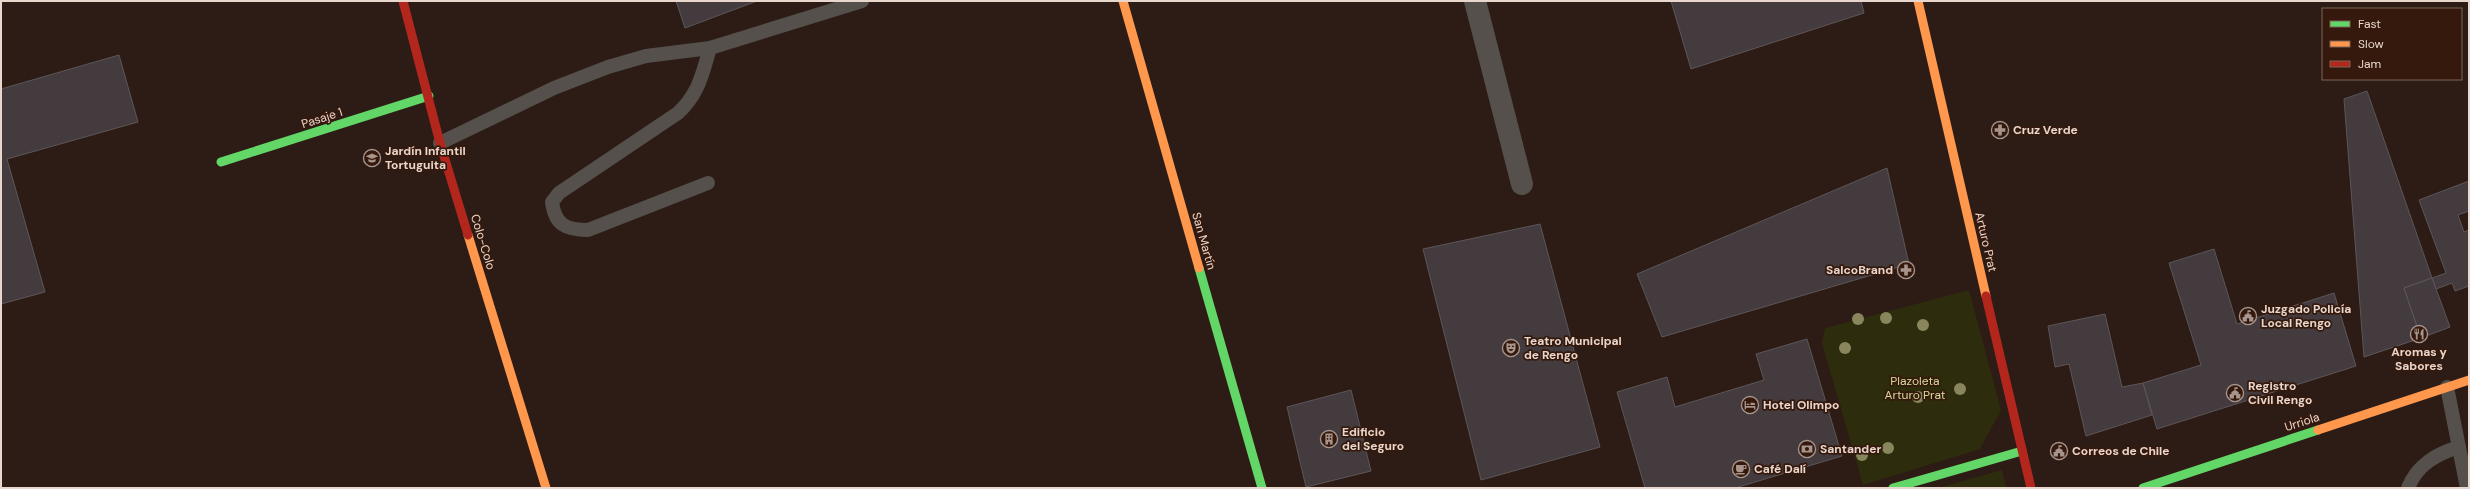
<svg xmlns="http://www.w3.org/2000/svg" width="2470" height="489" viewBox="0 0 2470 489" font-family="'DM Sans',sans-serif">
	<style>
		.green { fill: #2d2c0c }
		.building { fill: #433b3d; stroke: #5d5659 }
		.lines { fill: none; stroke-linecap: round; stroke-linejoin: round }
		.lane { stroke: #55504b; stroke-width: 14 }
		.street { stroke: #55504b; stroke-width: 22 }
		.fast { stroke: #63d668; stroke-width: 9 }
		.slow { stroke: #ff974d; stroke-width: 9 }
		.jam { stroke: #b3261e; stroke-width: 9 }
		.tree { fill: #89865e }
		.labels { text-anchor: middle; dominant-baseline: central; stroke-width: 3.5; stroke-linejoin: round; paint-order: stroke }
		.street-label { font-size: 12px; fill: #e9d6cd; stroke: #35190c }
		.poi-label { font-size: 12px; font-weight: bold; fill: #e9d6cd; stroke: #35190c; text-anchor: start }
		.park-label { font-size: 12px; fill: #d5dc9a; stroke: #35190c }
	</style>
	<rect width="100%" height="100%" fill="#2c1c15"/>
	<g class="green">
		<path d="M1969 290 2001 410 1980 449 1863 485 1822 343 1825 328Z"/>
		<path d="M2002 470 2006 488H1938Z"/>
	</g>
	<g class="building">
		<path d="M676 1H757L685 28Z"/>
		<path d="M1671 1H1861L1864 13 1691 69Z"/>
		<path d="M119 55 138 122 7 159 45 292 1 304V89Z"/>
		<path d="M2367 91 2432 278 2404 288 2421 338 2364 357 2344 99Z"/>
		<path d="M1887 168 1909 264 1662 337 1637 274Z"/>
		<path d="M2469 181V211L2458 215 2464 232 2469 230V286L2455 291 2452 283 2436 289 2432 278 2446 273 2419 200Z"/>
		<path d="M1540 224 1600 447 1481 480 1423 249Z"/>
		<path d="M2214 249 2237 324 2334 293 2356 366 2157 429 2143 383 2201 365 2169 263Z"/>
		<path d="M2432 278 2450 327 2421 338 2404 288Z"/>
		<path d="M2105 314 2122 387 2143 383 2152 415 2086 436 2069 364 2055 367 2048 326Z"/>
		<path d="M1807 339 1842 456 1735 488H1645L1617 392 1667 377 1675 407 1764 380 1756 354Z"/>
		<path d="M1351 390 1371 471 1306 487 1287 407Z"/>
	</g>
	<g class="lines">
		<g class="lane">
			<path d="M440 143 554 88 608 67 646 56 710 48 862 1"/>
			<path d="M708 183 588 230C566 230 555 225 552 202L559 193 678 113C699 93 702 75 710 48"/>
			<path d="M2447 387 2467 488"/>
			<path d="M2408 488C2417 465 2436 454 2459 447"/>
		</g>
		<path class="street" d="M1475 1 1522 184"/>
		<g class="fast">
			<path d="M221 162 429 96"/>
			<path d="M1199 268 1262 488"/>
			<path d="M1893 488 2022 451"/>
			<path d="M2143 488 2318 430"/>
		</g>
		<g class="slow">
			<path d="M1123 1 1199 268"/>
			<path d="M1918 1 1986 296"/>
			<path d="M468 235 546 488"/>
			<path d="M2318 430 2469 380"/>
		</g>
		<g class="jam">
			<path d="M403 1 440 143 468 235"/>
			<path d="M1986 296 2031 488"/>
		</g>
	</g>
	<g class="tree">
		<circle cx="1886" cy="318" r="6"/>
		<circle cx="1858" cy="319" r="6"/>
		<circle cx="1923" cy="325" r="6"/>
		<circle cx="1845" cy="348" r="6"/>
		<circle cx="1960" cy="389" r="6"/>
		<circle cx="1918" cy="397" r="6"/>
		<circle cx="1888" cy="448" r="6"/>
		<circle cx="1862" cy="455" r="6"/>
	</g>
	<defs>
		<g id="pharmacy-ring" transform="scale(0.9)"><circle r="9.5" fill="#35190c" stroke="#a7958d" stroke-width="1.5"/><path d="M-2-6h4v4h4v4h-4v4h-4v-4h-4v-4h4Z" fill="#a7958d"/></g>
		<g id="school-ring" transform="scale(0.9)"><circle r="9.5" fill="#35190c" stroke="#a7958d" stroke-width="1.5"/><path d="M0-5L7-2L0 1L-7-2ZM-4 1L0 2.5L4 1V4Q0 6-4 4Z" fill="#a7958d"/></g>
		<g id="civic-ring" transform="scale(0.9)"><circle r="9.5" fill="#35190c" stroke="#a7958d" stroke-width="1.5"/><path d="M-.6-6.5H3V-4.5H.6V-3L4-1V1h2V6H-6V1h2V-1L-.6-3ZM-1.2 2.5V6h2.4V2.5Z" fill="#a7958d"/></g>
		<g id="restaurant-ring" transform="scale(0.9)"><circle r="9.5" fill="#35190c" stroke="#a7958d" stroke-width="1.5"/><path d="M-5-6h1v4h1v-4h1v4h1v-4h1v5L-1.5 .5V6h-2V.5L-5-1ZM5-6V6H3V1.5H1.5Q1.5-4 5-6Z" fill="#a7958d"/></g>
		<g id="theatre-ring" transform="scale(0.9)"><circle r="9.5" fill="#35190c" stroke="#a7958d" stroke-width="1.5"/><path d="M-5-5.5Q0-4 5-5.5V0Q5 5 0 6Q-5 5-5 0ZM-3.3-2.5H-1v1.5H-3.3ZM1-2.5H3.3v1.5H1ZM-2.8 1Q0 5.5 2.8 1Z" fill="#a7958d"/></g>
		<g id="hotel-ring" transform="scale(0.9)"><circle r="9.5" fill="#35190c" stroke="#a7958d" stroke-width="1.5"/><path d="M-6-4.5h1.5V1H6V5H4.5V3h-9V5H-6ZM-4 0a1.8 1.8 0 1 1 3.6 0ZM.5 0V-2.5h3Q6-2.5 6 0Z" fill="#a7958d"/></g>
		<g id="building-ring" transform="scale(0.9)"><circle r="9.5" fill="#35190c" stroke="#a7958d" stroke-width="1.5"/><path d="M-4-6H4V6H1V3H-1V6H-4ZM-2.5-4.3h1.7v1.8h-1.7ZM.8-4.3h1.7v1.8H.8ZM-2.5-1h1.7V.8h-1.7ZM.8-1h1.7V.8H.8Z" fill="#a7958d"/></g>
		<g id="bank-ring" transform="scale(0.9)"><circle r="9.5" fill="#35190c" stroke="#a7958d" stroke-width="1.5"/><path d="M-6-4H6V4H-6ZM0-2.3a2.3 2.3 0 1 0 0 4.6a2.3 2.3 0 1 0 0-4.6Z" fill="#a7958d"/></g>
		<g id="cafe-ring" transform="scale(0.9)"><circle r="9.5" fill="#35190c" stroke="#a7958d" stroke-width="1.5"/><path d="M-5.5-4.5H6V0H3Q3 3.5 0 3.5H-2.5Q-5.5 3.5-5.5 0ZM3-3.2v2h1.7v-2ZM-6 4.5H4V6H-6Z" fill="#a7958d"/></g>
	</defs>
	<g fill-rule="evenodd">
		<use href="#pharmacy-ring" x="2000" y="130"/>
		<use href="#school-ring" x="372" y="158"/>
		<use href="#pharmacy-ring" x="1906" y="270"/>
		<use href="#civic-ring" x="2248" y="316"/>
		<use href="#restaurant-ring" x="2419" y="334"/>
		<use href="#theatre-ring" x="1511" y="348"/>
		<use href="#civic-ring" x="2235" y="393"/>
		<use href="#hotel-ring" x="1750" y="405"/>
		<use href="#building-ring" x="1329" y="439"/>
		<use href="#bank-ring" x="1807" y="449"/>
		<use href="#civic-ring" x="2059" y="451"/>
		<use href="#cafe-ring" x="1741" y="469"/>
	</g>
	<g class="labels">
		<g class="street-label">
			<text transform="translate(322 118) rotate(-18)">Pasaje 1</text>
			<text transform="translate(1204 241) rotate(74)">San Martín</text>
			<text transform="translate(483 242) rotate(73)">Colo-Colo</text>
			<text transform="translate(1986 242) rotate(77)">Arturo Prat</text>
			<text transform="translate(2302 422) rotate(-18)">Urriola</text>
		</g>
		<g class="poi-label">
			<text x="2013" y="130">Cruz Verde</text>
			<text x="385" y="151">Jardín Infantil<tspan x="385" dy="14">Tortuguita</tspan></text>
			<text x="1893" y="270" text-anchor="end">SalcoBrand</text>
			<text x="2261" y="309">Juzgado Policía<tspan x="2261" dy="14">Local Rengo</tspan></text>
			<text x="1524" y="341">Teatro Municipal<tspan x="1524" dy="14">de Rengo</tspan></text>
			<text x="2419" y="352" text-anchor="middle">Aromas y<tspan x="2419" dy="14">Sabores</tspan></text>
			<text x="2248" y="386">Registro<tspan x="2248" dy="14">Civil Rengo</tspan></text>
			<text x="1763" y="405">Hotel Olimpo</text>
			<text x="1342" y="432">Edificio<tspan x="1342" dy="14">del Seguro</tspan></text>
			<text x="1820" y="449">Santander</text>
			<text x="2072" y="451">Correos de Chile</text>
			<text x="1754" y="469">Café Dalí</text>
		</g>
		<g class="park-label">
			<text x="1915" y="381">Plazoleta<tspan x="1915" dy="14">Arturo Prat</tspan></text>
		</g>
	</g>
	<rect width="2470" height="489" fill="none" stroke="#e9d6cd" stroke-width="4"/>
	<rect x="2322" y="8" width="140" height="72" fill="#35190c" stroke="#7d6559"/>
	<rect x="2330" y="21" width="20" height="6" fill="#63d668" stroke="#7d6559"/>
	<text x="2358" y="28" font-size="12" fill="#e9d6cd">Fast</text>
	<rect x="2330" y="41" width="20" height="6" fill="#ff974d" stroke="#7d6559"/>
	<text x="2358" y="48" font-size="12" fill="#e9d6cd">Slow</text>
	<rect x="2330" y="61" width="20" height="6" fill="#b3261e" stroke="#7d6559"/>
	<text x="2358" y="68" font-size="12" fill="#e9d6cd">Jam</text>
</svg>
